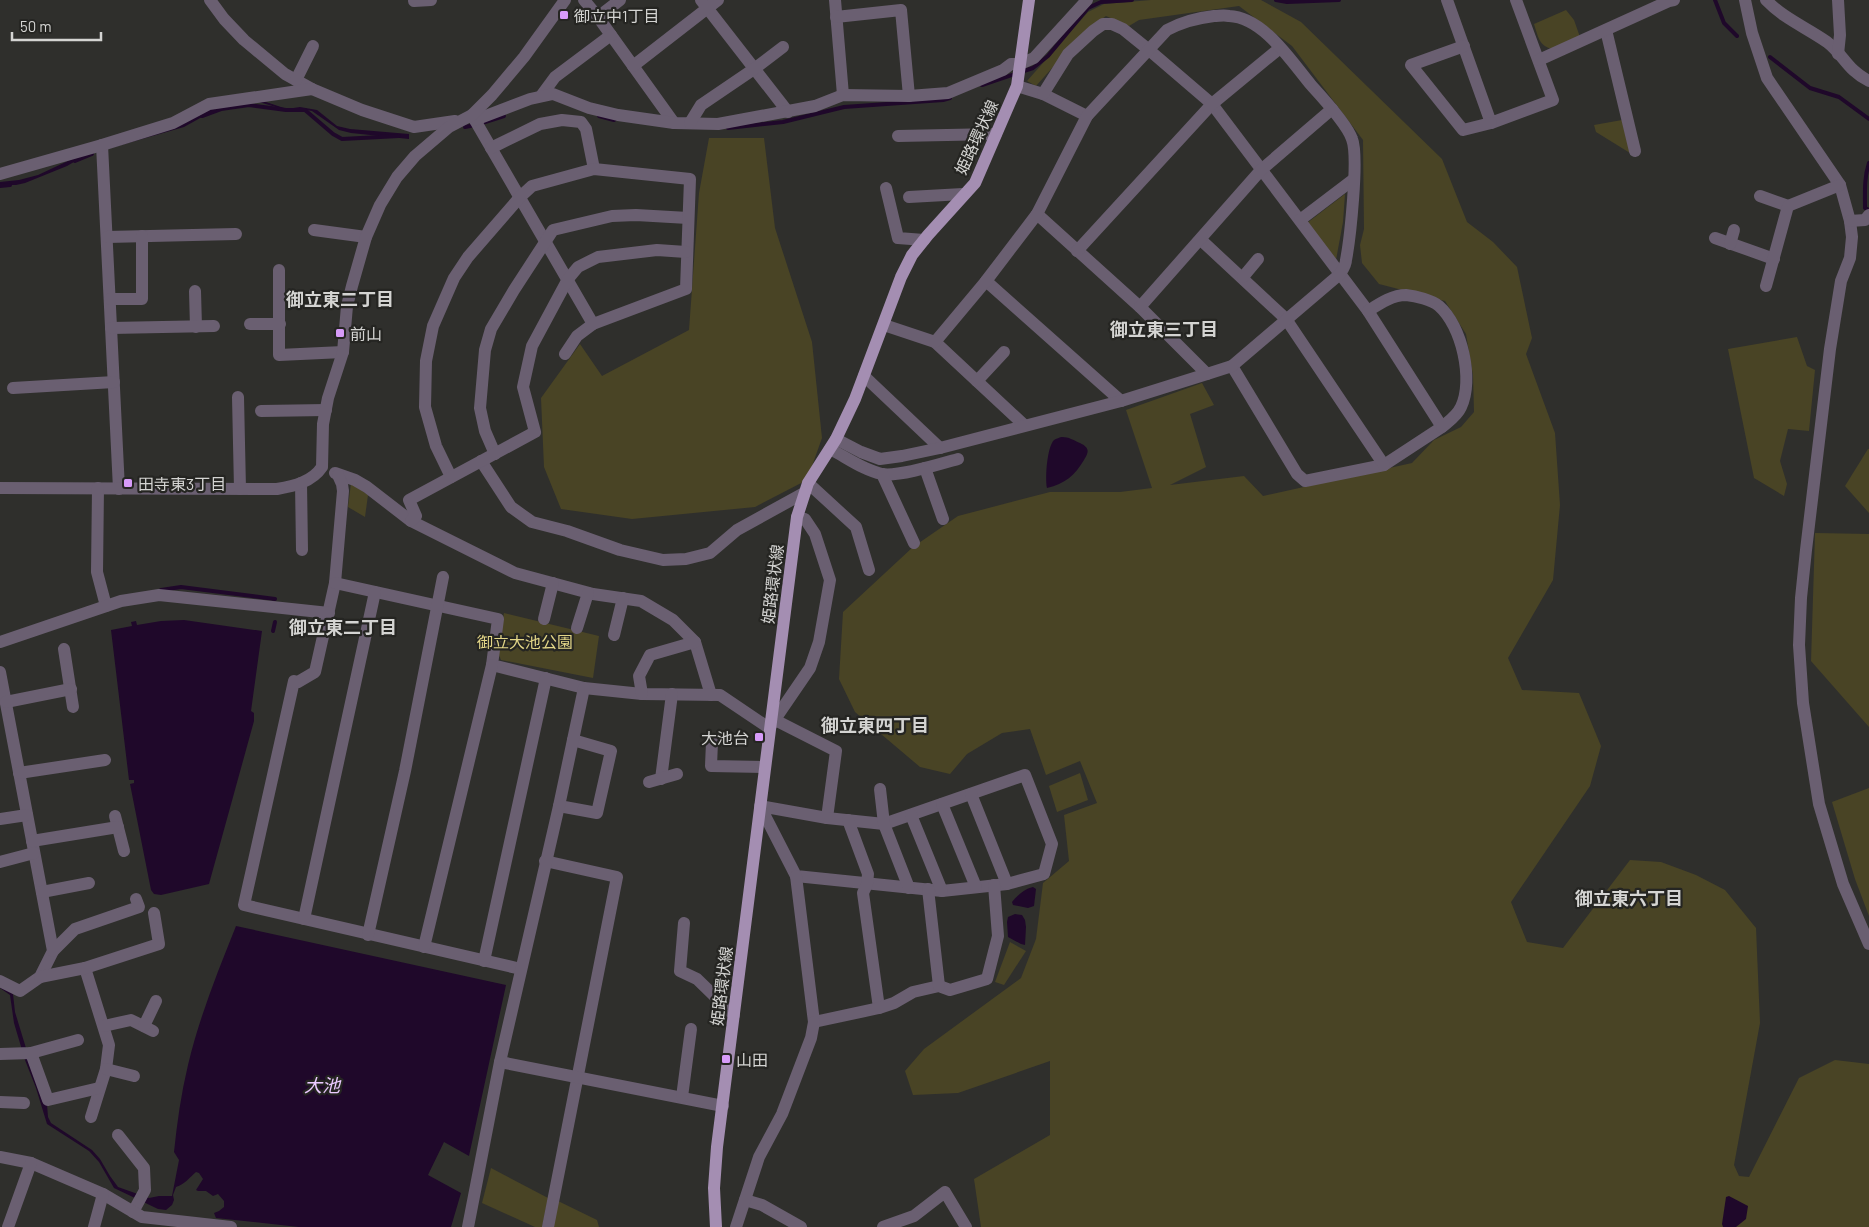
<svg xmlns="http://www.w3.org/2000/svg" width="1869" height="1227" viewBox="0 0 1869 1227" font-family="Barlow,'Noto Sans JP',sans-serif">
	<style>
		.green { fill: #494425 }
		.water { fill: #1f082a }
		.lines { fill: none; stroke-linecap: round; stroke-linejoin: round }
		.stream { stroke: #1f082a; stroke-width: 4 }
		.minor { stroke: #6a5f71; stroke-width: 12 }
		.major { stroke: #a48eb2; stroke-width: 12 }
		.poi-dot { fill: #d79bf9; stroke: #252522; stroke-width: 2 }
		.labels { text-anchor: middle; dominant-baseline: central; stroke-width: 4.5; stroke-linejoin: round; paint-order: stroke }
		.poi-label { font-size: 16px; fill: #d4d4d2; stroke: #252522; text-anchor: start }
		.street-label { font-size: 16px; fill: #d4d4d2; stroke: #252522 }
		.park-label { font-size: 16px; fill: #e2d587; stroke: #252522 }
		.neighbourhood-label { font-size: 18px; font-weight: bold; fill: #d4d4d2; stroke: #252522 }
		.water-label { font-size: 18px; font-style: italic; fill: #ebcaff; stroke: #252522 }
	</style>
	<rect width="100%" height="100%" fill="#2f2f2c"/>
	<g class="green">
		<path d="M1151 0H1261L1301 22 1442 159 1467 222 1493 242 1517 267 1532 338 1526 354 1555 433 1560 505 1553 580 1508 658 1522 690 1579 693 1601 746 1590 786 1511 902 1527 942 1563 948 1630 860 1661 862 1696 875 1725 890 1756 928 1760 1023 1734 1165 1739 1176 1749 1177 1799 1078 1835 1060 1869 1064V1227H981L974 1179 1050 1135V1061L958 1093 913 1095 905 1071 924 1049 1021 978 1036 939 1043 883 1069 861 1064 815 1097 803 1080 761 1046 775 1030 729 1002 733 967 754 950 774 920 767 855 712 839 679 843 612 913 547 958 516 1050 492H1120L1152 488 1126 410 1202 383 1214 405 1190 414 1206 467 1170 485 1244 476 1263 496 1412 463 1434 440 1461 427 1474 412 1473 375 1466 334 1445 301 1379 284 1362 263 1360 245 1364 229 1363 140 1292 46 1239 6 1139 20 1129 26 1106 16 1086 30 1036 86 1027 81 1088 12 1104 4Z"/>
		<path d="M1566 10 1574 20 1580 37 1552 49C1539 46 1538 36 1534 24Z"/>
		<path d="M1622 120 1630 153 1596 132 1594 125Z"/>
		<path d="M709 138H764L775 228 812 342 822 438 807 480 755 507 632 519 561 509 544 467 541 398 580 344 602 376 689 330 699 193Z"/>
		<path d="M1345 194 1343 222 1336 260 1307 223Z"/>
		<path d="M1797 337 1807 366 1815 370 1809 431 1788 429 1780 461 1787 484 1784 496 1754 478 1728 349Z"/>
		<path d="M1868 449H1869V513L1845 486Z"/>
		<path d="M351 483 368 495 365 517 348 507Z"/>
		<path d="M1815 533 1869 534V727L1811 661Z"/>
		<path d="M504 613 599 636 593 678 501 660 497 651Z"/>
		<path d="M1080 773 1088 800 1057 812 1049 786Z"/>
		<path d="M1869 788V916L1855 879 1832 802Z"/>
		<path d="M1010 942 1026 951 1004 985 995 982Z"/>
		<path d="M491 1168 548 1198 542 1227H535L482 1203Z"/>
		<path d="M558 1201 597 1220 599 1227H552Z"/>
	</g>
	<g class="water">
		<path d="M260 100 287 109 300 107 317 110 337 126 350 129 409 134V139L351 133 339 130 312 111 300 109 289 111 259 102 231 104 211 112 184 127 86 155 67 166 25 183 16 185H0V182L19 180 38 175 85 153 184 123 206 110 231 103Z"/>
		<path d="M1062 437C1069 437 1073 440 1080 443 1090 448 1089 452 1084 460 1075 475 1065 484 1047 488 1045 478 1047 447 1054 440 1056 439 1060 437 1062 437Z"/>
		<path d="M184 620 262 631 251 711 254 713V721L209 884 161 895 154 894 151 890 130 784 134 783V780H129L111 630 132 626 131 622 136 621 137 625 161 621Z"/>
		<path d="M1033 887 1036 889 1034 906 1028 908 1013 905 1012 902C1018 895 1024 889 1033 887Z"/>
		<path d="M1015 914 1022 915 1025 920 1026 927 1025 945 1021 944 1008 937 1007 922 1008 917Z"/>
		<path d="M236 926 506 985 469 1156 444 1142 428 1175 461 1193 451 1227H299L216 1218 214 1213 219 1211 224 1207V1201L218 1194 213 1196 206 1191H198L196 1190 203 1179 199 1173 196 1172C189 1178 185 1184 176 1187L173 1195 174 1200 172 1205 166 1210 158 1209 114 1188 99 1162 89 1151 47 1124 36 1088 25 1060 14 1023 10 995 0 988V983L13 994 15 1012 29 1058 47 1104 48 1117 51 1123 92 1150 100 1159 110 1176 118 1187 149 1198 159 1196H172L179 1160 174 1152C177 1123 181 1094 188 1065 199 1018 218 971 236 926Z"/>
		<path d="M1729 1196 1748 1206 1746 1219 1736 1227H1723L1722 1224 1726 1197Z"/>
	</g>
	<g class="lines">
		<g class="stream">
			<path d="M1276 0 1287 2 1339 0"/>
			<path d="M1715 0 1724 23 1737 36"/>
			<path d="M1770 57 1810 88 1839 97 1869 119"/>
			<path d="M982 85 1033 68 1048 56 1088 8 1101 2 1132 0"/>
			<path d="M202 116 221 109 249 105 286 110H305L333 134 342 139 399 136"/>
			<path d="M599 116 614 120"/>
			<path d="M482 123 504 116"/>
			<path d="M465 127 475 125"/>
			<path d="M728 128 783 122 844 107 943 100 950 98"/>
			<path d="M75 161 92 154"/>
			<path d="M1869 163C1864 178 1865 192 1865 208L1869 210"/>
			<path d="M0 186 10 185"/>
			<path d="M161 590 181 587 275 599"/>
			<path d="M273 631 275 622"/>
		</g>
		<g class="minor">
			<path d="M210 0 224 19 244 40 285 74 312 89 362 110 414 127 455 121"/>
			<path d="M584 0 598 17"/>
			<path d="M620 0 598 17 674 123"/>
			<path d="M701 0 788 112"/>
			<path d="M835 0 843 95"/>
			<path d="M1447 0 1491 123 1553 100 1516 0"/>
			<path d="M1745 0 1752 33 1767 78 1840 185 1850 221 1852 237 1850 258 1841 281 1830 349 1806 550 1801 598 1799 645 1803 703 1819 804 1843 884 1869 944"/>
			<path d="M1766 0C1783 18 1807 28 1827 42 1844 55 1847 70 1869 81"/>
			<path d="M414 1 431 0"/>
			<path d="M836 17 901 10 909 96"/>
			<path d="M1606 30 1635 151"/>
			<path d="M1464 46 1411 65 1463 130 1491 123"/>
			<path d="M1838 54 1840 35 1838 0"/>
			<path d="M1539 60 1669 1 1674 0"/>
			<path d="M633 66 718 0"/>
			<path d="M296 80 313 46"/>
			<path d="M1017 86 1043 94 1087 116"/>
			<path d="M1043 94 1068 54 1093 31 1103 24H1112L1123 29 1149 50 1212 104 1368 311 1442 427 1384 465 1305 481 1297 474 1232 366"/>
			<path d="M541 96 555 77 611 35"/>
			<path d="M472 115 593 324"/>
			<path d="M475 120 530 99 553 94 589 108 618 115 674 123 718 124 815 106 843 95 909 96 948 93 1003 70 1011 64H1020L1034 58 1087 0"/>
			<path d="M690 123 701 105 754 69 783 47"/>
			<path d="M898 136 996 134"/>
			<path d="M102 145 119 489"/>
			<path d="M491 148 540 124 562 120 581 122 586 129 594 169"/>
			<path d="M0 174 102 145 173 123 209 104 312 89"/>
			<path d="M886 188 898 238 924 240"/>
			<path d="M1760 196 1788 206"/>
			<path d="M909 197 963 194"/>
			<path d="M1037 214 1140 307 1207 374"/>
			<path d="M1300 220 1354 179"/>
			<path d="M1850 221 1865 220 1869 215"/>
			<path d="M314 230 366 237"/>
			<path d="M107 237 236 234"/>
			<path d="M1715 238 1774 259"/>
			<path d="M1201 240 1286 319 1384 465"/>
			<path d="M1730 244 1734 230"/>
			<path d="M1077 251 1212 104 1280 48"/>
			<path d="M279 270V355L343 352"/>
			<path d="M1243 277 1258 259"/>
			<path d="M986 281 1121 401"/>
			<path d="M1766 286 1788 206 1840 185"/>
			<path d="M195 291 196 327"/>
			<path d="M110 299H142V236"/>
			<path d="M1140 307 1261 170 1332 109"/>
			<path d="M1368 311C1379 304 1392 295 1406 295 1416 296 1432 300 1439 306 1462 326 1474 380 1461 407 1457 416 1449 421 1442 427"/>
			<path d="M250 324H280"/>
			<path d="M111 328 214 326"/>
			<path d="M935 342 1024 425"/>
			<path d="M864 376 940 448"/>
			<path d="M977 381 1004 352"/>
			<path d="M13 388 114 382"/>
			<path d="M238 397 240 489"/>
			<path d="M261 411 326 410"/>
			<path d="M836 439 861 452 880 459 902 456 940 448 1121 401 1207 374 1232 366 1340 274C1343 269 1346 265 1346 260 1350 239 1359 157 1352 139 1347 124 1322 97 1311 85 1291 61 1263 17 1229 16 1224 15 1219 16 1214 16 1196 18 1182 22 1167 30L1087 116 1037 214 986 281 935 342 884 325"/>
			<path d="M830 449C846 457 863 470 882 474 899 477 940 464 958 459"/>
			<path d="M495 454 485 431 480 408 485 350 491 329 514 290 553 230 612 216 636 215 688 218"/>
			<path d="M481 461 511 507 532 522 567 531 620 550 663 560 686 559 710 553 737 530 804 493"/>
			<path d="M925 468 943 519"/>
			<path d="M335 473 355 480 367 487 411 521 515 573 593 594 641 601 673 620 695 642 711 695"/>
			<path d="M882 474 914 543"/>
			<path d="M338 475 342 484 343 491 335 583 315 672 298 682 294 681 244 905 521 969"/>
			<path d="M451 477 436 446 425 407 426 361 433 326 454 278 468 257 520 197 532 186 594 169 690 179 686 289 593 324 577 336 565 354"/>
			<path d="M301 483 302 550"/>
			<path d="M808 483 856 527 869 570"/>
			<path d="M0 488 277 489C294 486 312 482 322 467L323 424 328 398 343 352 347 306 352 286 366 237 380 205 397 177 415 156 449 127 472 115 492 95 524 57 565 0"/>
			<path d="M98 488 97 572 106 606"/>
			<path d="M411 521 416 516 409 500 535 432 523 387 532 346 568 279 578 267 598 257 657 250 686 252"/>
			<path d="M335 583 498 619 492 665 584 688 642 694 720 695 769 728 810 668 819 642 830 580 815 534 805 519 797 517"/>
			<path d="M544 619 553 583"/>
			<path d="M577 628 588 593"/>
			<path d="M614 635 623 598"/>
			<path d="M0 642 121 601 159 595 329 613"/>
			<path d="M64 649 73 707"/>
			<path d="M0 672 53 951 40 977 20 991 0 981"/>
			<path d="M642 694 639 676 650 655 695 642"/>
			<path d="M6 702 71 689"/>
			<path d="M775 720 836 751 827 818"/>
			<path d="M712 742 711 766 764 767"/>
			<path d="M19 773 105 760"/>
			<path d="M1025 775 1052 844 1044 874 1007 884 942 891 796 876 760 806 827 818 884 824Z"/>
			<path d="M661 779 672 694"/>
			<path d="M649 782 677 774"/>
			<path d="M880 789 884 824 909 888"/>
			<path d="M971 794 1007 884"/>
			<path d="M942 804 976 887"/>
			<path d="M559 806 597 813 611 751 573 740"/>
			<path d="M911 815 942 891"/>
			<path d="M115 816 124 851"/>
			<path d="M0 819 27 815"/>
			<path d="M848 820 868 874 867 884 863 893 879 1008"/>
			<path d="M32 841 118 827"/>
			<path d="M545 861 617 877 548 1227"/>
			<path d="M0 862 34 853"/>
			<path d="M796 876 814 1022 879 1008 894 1003 913 992 939 986 950 990 987 979 998 936 994 885"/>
			<path d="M928 889 939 986"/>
			<path d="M42 892 89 883"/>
			<path d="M304 919 375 592"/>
			<path d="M684 923 680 971 697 979 734 1015"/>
			<path d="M368 935 405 771 443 577"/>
			<path d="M424 947 492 665"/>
			<path d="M53 951 75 929 139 907 136 899"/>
			<path d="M484 961 546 678"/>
			<path d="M85 968 109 1045 106 1069 91 1117"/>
			<path d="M40 977 85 968 159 944 154 913"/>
			<path d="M104 1026 131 1020 153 1031"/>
			<path d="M144 1026 156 1001"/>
			<path d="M31 1053 48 1100 99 1088"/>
			<path d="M0 1054 31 1053 78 1040"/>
			<path d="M500 1062 723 1106"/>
			<path d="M106 1069 134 1076"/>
			<path d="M682 1097 691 1029"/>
			<path d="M0 1102 24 1103"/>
			<path d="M118 1135 144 1168 145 1190 133 1212"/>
			<path d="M0 1157 31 1163 103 1194 142 1217 231 1227"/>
			<path d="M745 1200 762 1205 801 1227"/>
			<path d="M8 1227 31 1163"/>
			<path d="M94 1227 103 1194"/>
			<path d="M468 1227 500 1062 559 806 584 688"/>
			<path d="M736 1227 759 1157 782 1114 811 1038 814 1022"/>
			<path d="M883 1227 914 1216 945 1192 966 1227"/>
		</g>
		<path class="major" d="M716 1227 714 1188 717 1147 797 517 808 483 836 439 855 399 901 277 912 255 928 235 975 183 1017 86 1029 0"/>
	</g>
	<g class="poi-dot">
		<rect x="559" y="10" width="10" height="10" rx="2.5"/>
		<rect x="335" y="328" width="10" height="10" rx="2.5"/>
		<rect x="123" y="478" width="10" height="10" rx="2.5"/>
		<rect x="754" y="732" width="10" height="10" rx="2.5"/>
		<rect x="721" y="1054" width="10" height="10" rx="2.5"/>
	</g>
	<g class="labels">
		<g class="poi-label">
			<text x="574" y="15">御立中1丁目</text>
			<text x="350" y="333">前山</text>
			<text x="138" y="483">田寺東3丁目</text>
			<text x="749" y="737" text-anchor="end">大池台</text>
			<text x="736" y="1059">山田</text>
		</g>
		<g class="street-label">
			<text transform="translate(976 137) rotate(-65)">姫路環状線</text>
			<text transform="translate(772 584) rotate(-83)">姫路環状線</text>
			<text transform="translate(721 986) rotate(-83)">姫路環状線</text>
		</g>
		<g class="park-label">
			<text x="525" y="641">御立大池公園</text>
		</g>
		<g class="neighbourhood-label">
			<text x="340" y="299">御立東二丁目</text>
			<text x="1164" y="329">御立東三丁目</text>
			<text x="343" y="627">御立東二丁目</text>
			<text x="875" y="725">御立東四丁目</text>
			<text x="1629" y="898">御立東六丁目</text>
		</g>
		<g class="water-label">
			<text x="322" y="1085">大池</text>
		</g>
	</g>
	<path d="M12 32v8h89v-8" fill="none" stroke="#d4d4d2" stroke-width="2.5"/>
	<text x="20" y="32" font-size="15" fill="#d4d4d2" stroke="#252522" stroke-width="4" paint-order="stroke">50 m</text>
</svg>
